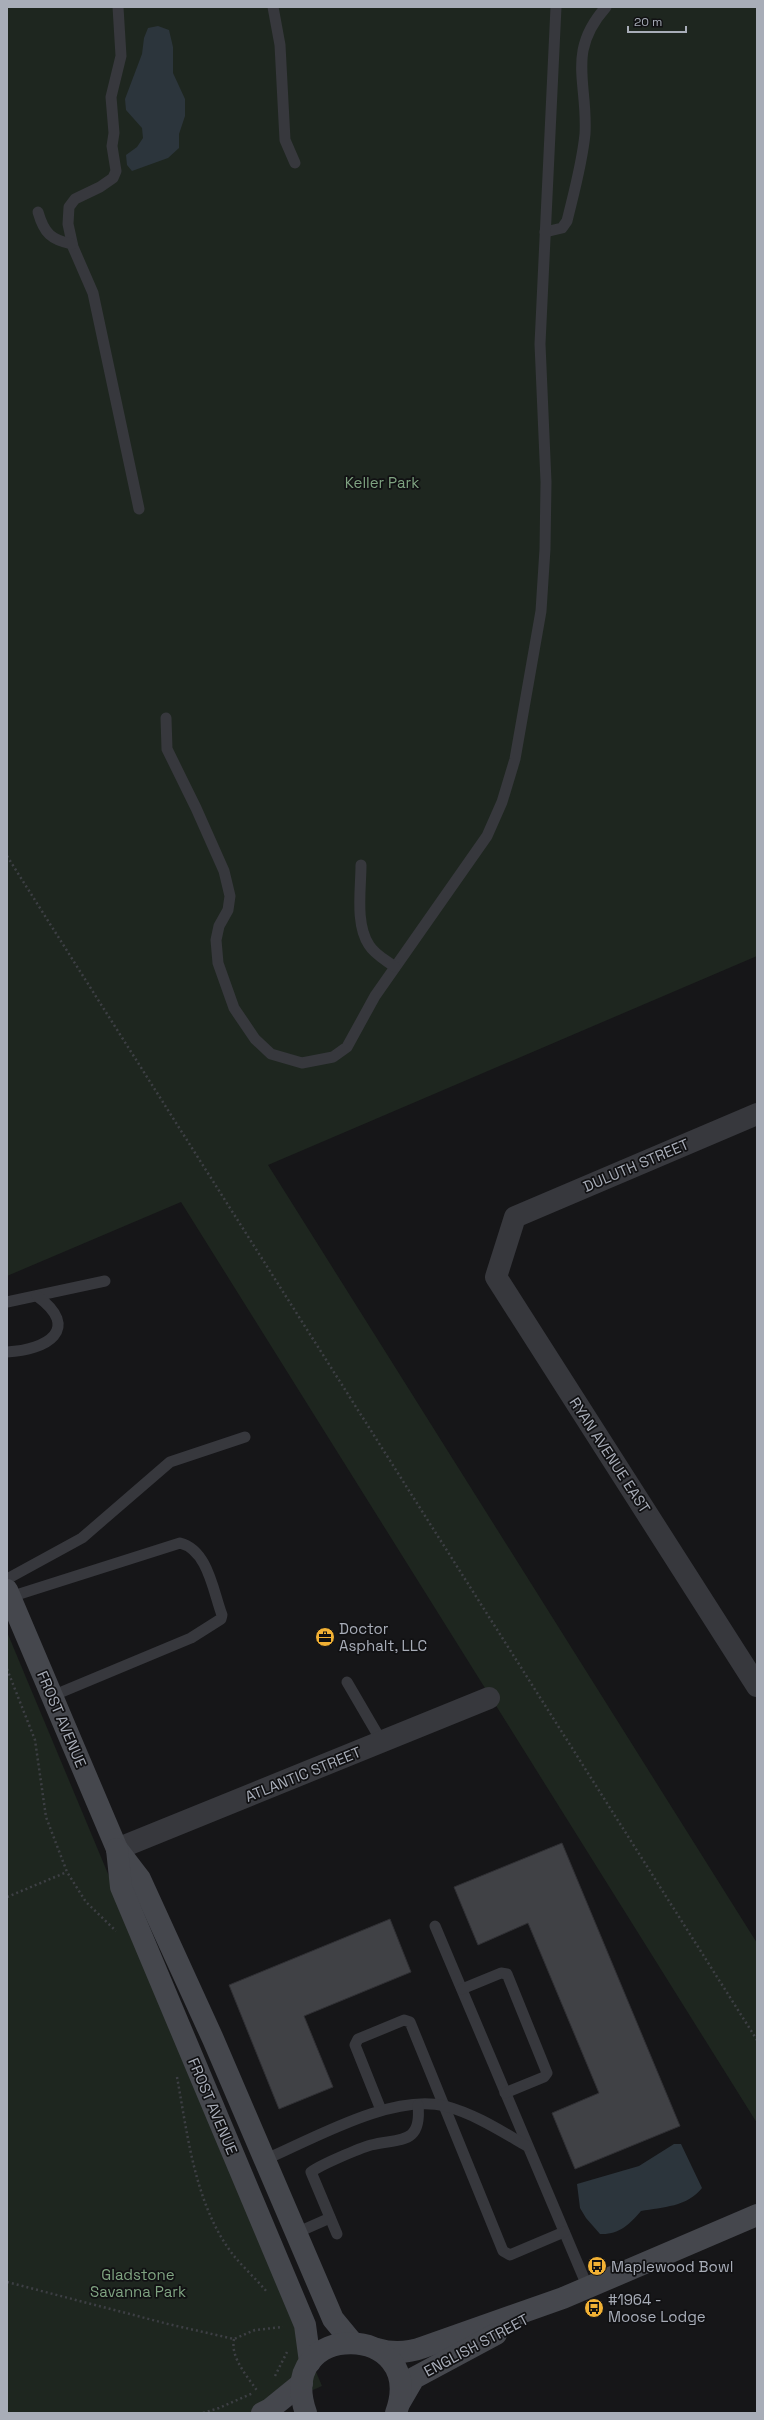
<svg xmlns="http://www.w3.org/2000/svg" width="764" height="2420" viewBox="0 0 764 2420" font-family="'Space Grotesk',sans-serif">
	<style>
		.green { fill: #1e261f }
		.water { fill: #2c353c }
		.building { fill: #404145; stroke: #303034 }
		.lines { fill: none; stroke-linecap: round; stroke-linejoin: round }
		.path { stroke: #3d3f44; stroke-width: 2.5; stroke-dasharray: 2 3; stroke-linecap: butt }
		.lane { stroke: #37383d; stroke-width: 11 }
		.street { stroke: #37383d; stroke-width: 22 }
		.secondary { stroke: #45474d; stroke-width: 22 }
		.labels { text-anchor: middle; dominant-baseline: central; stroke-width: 3.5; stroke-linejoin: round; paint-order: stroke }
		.park-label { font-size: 15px; fill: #7fa381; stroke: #111113 }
		.street-label { font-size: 15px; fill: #a8adb8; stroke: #111113 }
		.poi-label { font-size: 15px; fill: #a8adb8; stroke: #111113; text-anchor: start }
	</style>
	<rect width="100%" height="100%" fill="#161618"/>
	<g class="green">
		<path d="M7 7H757V956L268 1165 757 1943V2123L181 1202 7 1276Z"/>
		<path d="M7 1632 322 2386 260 2413H7Z"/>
	</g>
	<g class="water">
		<path d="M158 26 169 30 173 47V73L185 99V116L179 134V148L168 158 132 171 127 165 126 155 137 147 143 138 142 128 126 110 125 99 142 54 144 38 148 28Z"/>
		<path d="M674 2144H681L702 2188C687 2207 663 2207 641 2211 630 2224 619 2235 600 2234L586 2218 580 2208 577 2184 639 2166Z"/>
	</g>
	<g class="building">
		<path d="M562 1843 680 2126 575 2169 552 2113 599 2093 528 1923 478 1945 454 1887Z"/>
		<path d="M390 1919 411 1972 304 2016 333 2087 279 2109 229 1985Z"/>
	</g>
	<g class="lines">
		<g class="path">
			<path d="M7 856 757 2040"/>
			<path d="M7 1669 35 1740 46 1817 67 1872 86 1902 116 1931"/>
			<path d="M7 1897 67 1872"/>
			<path d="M177 2077C188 2137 195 2206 234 2256 244 2268 257 2280 267 2292"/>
			<path d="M7 2282 168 2324 234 2339 255 2330 283 2327"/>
			<path d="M234 2339C230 2358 248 2377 258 2392"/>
			<path d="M275 2376 287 2352"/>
			<path d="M203 2413 219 2408 253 2393"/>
		</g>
		<g class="lane">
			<path d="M118 7 121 56 111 97 114 133 112 146 116 171 113 178 100 187 75 199 69 207 68 224 73 247 93 293 139 509"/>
			<path d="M273 7 280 45 285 140 295 163"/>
			<path d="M38 212C44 233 51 240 72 244"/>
			<path d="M545 232 562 228 567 221C574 192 582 164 585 134 588 82 566 52 606 7"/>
			<path d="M166 718 167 749 196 808 224 871 230 896 228 910 219 926 216 940 218 963 234 1008 255 1039 271 1054 302 1063 333 1057 347 1047 375 996 487 836 502 802 515 759 541 611 545 549 546 482 540 344 556 7"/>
			<path d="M361 865C361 889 355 924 369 945 375 955 386 960 395 967"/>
			<path d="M7 1302 105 1281"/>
			<path d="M7 1352C47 1350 82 1329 37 1296"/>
			<path d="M7 1579 82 1538 170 1462 245 1437"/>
			<path d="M10 1597 180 1543C208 1550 213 1591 222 1615L221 1619 191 1638 52 1696"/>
			<path d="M347 1682 382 1742"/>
			<path d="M435 1926 588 2288"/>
			<path d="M462 1989 501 1973 507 1974 547 2073 544 2077 505 2093"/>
			<path d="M381 2110 355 2045 358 2039 404 2020 410 2022 503 2251 510 2255 564 2232"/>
			<path d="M264 2160C313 2139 392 2093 445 2106 475 2114 501 2131 527 2146"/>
			<path d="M296 2233 330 2218"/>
			<path d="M337 2234 311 2172C320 2165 360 2148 371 2145 400 2138 422 2145 418 2105"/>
		</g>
		<g class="street">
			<path d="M757 1114 515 1217 496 1277 757 1686"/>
			<path d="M117 1849 489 1698"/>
		</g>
		<g class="secondary">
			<path d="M7 1590 117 1849 140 1879 213 2039 333 2319 352 2342"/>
			<path d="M117 1849 121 1887 305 2325 310 2362"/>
			<path d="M377 2349C393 2354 408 2353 424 2347L563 2298 757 2215"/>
			<path d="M400 2402 414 2378 496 2334"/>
			<path d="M262 2413 270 2409 302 2383"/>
			<path d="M306 2413C273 2319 429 2321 396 2413"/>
		</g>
	</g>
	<defs>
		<g id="office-disc" transform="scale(1)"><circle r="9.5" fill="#f2b134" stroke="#111113"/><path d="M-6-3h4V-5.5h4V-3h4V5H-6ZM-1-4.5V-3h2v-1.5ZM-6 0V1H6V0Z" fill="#111"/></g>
		<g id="bus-disc" transform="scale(1)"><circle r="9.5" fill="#f2b134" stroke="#111113"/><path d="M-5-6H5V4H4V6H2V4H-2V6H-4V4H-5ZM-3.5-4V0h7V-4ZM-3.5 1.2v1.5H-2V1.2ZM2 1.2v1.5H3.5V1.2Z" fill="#111"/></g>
	</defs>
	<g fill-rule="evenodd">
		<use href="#office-disc" x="325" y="1637"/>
		<use href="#bus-disc" x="597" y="2266"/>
		<use href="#bus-disc" x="594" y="2308"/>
	</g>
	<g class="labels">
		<g class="park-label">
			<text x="382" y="482">Keller Park</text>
			<text x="138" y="2274">Gladstone<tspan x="138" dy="17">Savanna Park</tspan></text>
		</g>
		<g class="street-label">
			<text transform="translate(636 1165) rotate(-23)">DULUTH STREET</text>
			<text transform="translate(610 1455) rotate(57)">RYAN AVENUE EAST</text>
			<text transform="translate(62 1719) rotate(67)">FROST AVENUE</text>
			<text transform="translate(303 1774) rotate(-22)">ATLANTIC STREET</text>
			<text transform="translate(213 2106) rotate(67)">FROST AVENUE</text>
			<text transform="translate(476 2345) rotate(-28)">ENGLISH STREET</text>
		</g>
		<g class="poi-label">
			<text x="339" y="1628">Doctor<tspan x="339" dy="17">Asphalt, LLC</tspan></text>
			<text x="611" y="2266">Maplewood Bowl</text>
			<text x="608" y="2299">#1964 -<tspan x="608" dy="17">Moose Lodge</tspan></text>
		</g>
	</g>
	<rect width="764" height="2420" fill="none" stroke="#a8adb8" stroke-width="16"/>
	<path d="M628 26v6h58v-6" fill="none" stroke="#a8adb8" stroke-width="2"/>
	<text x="634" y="26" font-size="12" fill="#a8adb8" stroke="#111113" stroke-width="3" paint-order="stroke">20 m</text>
</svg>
